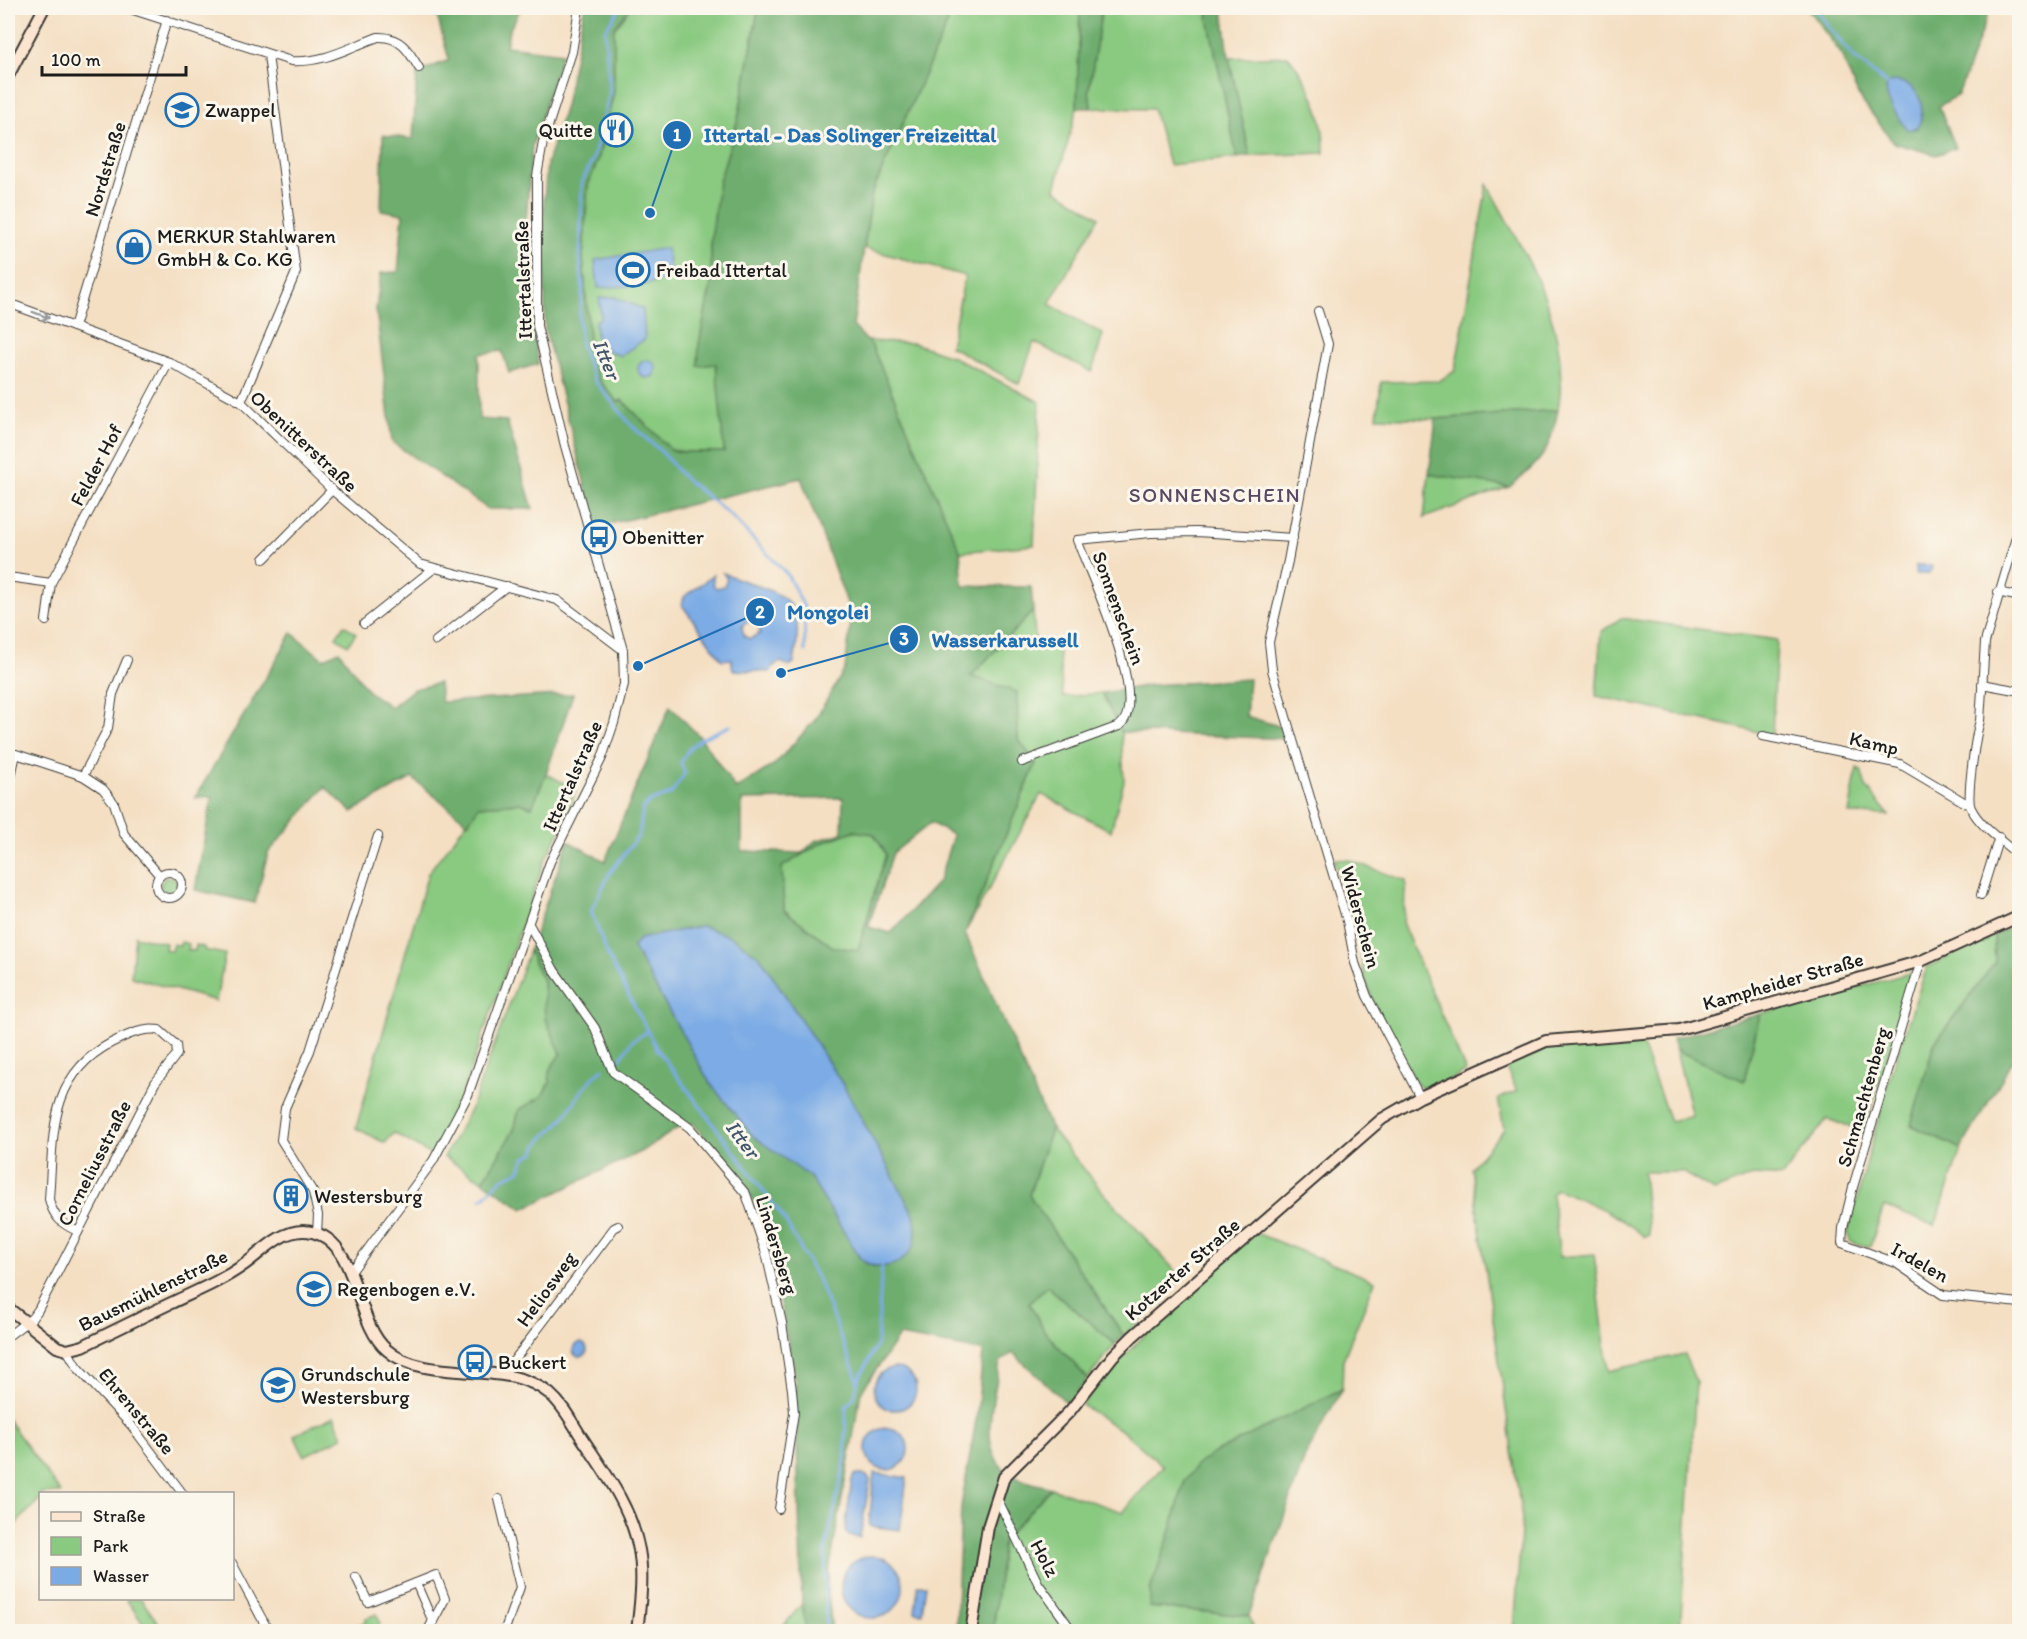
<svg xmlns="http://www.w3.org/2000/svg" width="2027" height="1639" viewBox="0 0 2027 1639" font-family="Itim,sans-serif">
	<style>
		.green { fill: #89c980; stroke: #52724e; stroke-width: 1.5 }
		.forest { fill: #6ead6e; stroke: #456445; stroke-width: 1.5; fill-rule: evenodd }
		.water { fill: #7babe5; stroke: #4c6480; stroke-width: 1.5; fill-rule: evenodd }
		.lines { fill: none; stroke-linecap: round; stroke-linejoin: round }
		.stream { stroke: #7babe5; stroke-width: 3 }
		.street-casing { stroke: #3c3935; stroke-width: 10 }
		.secondary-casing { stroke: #3c3935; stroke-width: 14 }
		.street { stroke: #fff; stroke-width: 8 }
		.secondary { stroke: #fce5d0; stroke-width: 10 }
		.oneway { stroke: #999 }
		.labels { text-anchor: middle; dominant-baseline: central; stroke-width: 6; stroke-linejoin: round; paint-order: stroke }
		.poi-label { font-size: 20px; fill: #1c1c1c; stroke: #fbf7ec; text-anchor: start }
		.street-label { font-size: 20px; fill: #1c1c1c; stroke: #fbf7ec }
		.water-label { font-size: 21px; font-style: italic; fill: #42556c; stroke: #fbf7ec }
		.neighbourhood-label { font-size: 21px; letter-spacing: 1.5px; fill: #584a63; stroke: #fbf7ec }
		.leader { fill: none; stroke: #1f6fb2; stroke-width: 2 }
		.callout-dot { fill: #1f6fb2; stroke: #fbf7ec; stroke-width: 2 }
		.mark-label { font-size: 18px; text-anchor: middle; font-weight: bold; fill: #fff }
		.callout-label { font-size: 21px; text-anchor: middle; font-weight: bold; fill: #1f6fb2; stroke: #fbf7ec; stroke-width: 6; stroke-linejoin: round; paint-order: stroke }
	</style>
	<rect width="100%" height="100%" fill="#fbf7ec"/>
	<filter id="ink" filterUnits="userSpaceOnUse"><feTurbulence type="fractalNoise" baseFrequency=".0167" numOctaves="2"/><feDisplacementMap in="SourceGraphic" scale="12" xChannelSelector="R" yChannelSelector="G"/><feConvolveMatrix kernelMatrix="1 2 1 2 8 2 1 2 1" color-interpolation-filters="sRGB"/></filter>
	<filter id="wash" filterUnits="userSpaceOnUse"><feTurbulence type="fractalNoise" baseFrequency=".008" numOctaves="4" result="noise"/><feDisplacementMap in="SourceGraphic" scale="24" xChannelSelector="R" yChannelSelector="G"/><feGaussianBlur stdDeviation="1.35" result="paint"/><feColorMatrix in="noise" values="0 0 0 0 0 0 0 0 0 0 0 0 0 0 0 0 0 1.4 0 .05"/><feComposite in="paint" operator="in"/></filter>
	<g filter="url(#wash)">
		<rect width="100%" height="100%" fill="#f4dfc3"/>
		<g class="green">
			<path d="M630 8H754L758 11 738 119 719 182 711 241V284L699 344V366L716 364 725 452H686L670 449 621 400 618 403 599 380 590 351 583 257 588 185 598 160 614 91V29Z"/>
			<path d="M954 8H1080L1077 108 1055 189 1099 217 1049 304 1103 334 1092 372 1034 342 1019 384 950 346 965 276 864 248 872 193Z"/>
			<path d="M1102 8H1206L1237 158 1169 165 1153 109 1091 108 1089 90Z"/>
			<path d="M1288 56C1311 84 1325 117 1324 153L1250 156 1229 58Z"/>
			<path d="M1487 184C1525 256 1573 324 1558 410L1436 419 1377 417 1381 382 1439 381 1455 371Z"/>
			<path d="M868 341 914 343 953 357 1040 402 1034 545 960 552Z"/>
			<path d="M1429 474 1509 487 1424 518Z"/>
			<path d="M1033 611 1036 649 1058 647 1063 697 1102 693 1121 732 1124 781 1111 831 1041 794 965 933 1036 763 1018 739 1017 692 970 677Z"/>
			<path d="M1621 618 1777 640 1772 735 1596 696 1601 632Z"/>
			<path d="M344 625 356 633 348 645 336 637Z"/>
			<path d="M1857 768 1861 770 1866 787 1889 815 1849 814Z"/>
			<path d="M546 774 576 789 566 819 545 860 458 1105 431 1155 394 1133 385 1143 356 1128 428 873 479 806 519 803 532 807Z"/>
			<path d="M853 831 874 834 886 854 858 950 833 947 784 910 781 867 819 844Z"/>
			<path d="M1334 859 1349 860 1406 881 1403 925 1466 1072 1426 1091 1416 1083C1399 1049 1374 1012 1364 975 1360 958 1358 919 1348 909Z"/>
			<circle cx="169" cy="885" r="8"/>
			<path d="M1994 935 1995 962 1934 1044 1911 1125 1961 1149 1935 1226 1884 1206 1870 1247 1850 1242 1848 1233 1891 1072 1927 967Z"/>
			<path d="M135 936 166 943 165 949 171 951 173 944 180 946 181 942 189 944 188 950 195 951 196 945 204 947V950L225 954 216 1001 131 977Z"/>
			<path d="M529 951 543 981 545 1018 561 1053 549 1071 550 1083 541 1097 519 1110 514 1130 483 1181 444 1157 471 1108Z"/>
			<path d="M1913 972 1864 1132 1827 1119 1782 1177 1755 1175 1714 1191 1682 1172H1643L1649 1235 1645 1237C1618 1214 1588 1202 1556 1189L1552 1194 1560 1257 1594 1254 1608 1371 1684 1354 1696 1382 1680 1631 1514 1632 1522 1519 1471 1168 1504 1129 1498 1099 1517 1091 1504 1064 1543 1047 1561 1042 1640 1040 1670 1121 1692 1116 1676 1050 1744 1081 1760 1014Z"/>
			<path d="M1051 1129 1103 1192 1182 1278 1124 1336 1029 1195Z"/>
			<path d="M1256 1233 1375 1281 1343 1360 1342 1389 1212 1454 1184 1483 1150 1607 1249 1616 1255 1631 993 1632 1003 1540 1051 1488 1123 1512 1163 1466 1125 1433 1082 1405C1133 1340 1195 1288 1256 1233Z"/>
			<path d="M1047 1286 1115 1344 1088 1379 1045 1332 1029 1302Z"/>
			<path d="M334 1416 343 1437 304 1456 294 1435Z"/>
			<path d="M8 1420 61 1493 40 1494V1499L10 1530 8 1527Z"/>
			<path d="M126 1599H141L164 1631H148Z"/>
			<path d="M802 1604 806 1631H779Z"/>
			<path d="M377 1614 380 1623 375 1631H341L366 1622V1618Z"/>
		</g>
		<g class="forest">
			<path d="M435 8H521L509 31 506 46 562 53 532 146 526 221 527 276 538 364 509 373 502 351 479 354V419L507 421 533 509H488L392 442 376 309 381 273 398 272 403 214 381 210 383 135 413 139 417 73 449 60Z"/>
			<path d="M584 8H630L614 29V91L598 160 588 185 583 257 590 351 599 380 618 402 622 400 670 449 679 452H724L716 364 698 366 699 344 711 284V241L719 182 738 119 758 11 754 8H954L872 193 853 326 872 346 960 551 963 586 1031 587 1033 611 971 676 1017 692 1018 739 1036 763 965 933 1051 1129 1029 1195 1124 1336 1115 1344 1047 1286 1029 1303 1045 1332 1088 1379 1068 1404 1013 1353 1000 1362C995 1396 975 1452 1011 1475 1022 1482 1039 1484 1051 1488L1003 1540 993 1631H956L961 1507 977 1414 983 1351 899 1336 861 1392 827 1583 832 1631H806L802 1604 795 1378 774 1274 762 1222 749 1192 693 1123 679 1127 644 1150 523 1209 483 1181 514 1130 519 1110 541 1097 550 1083 549 1071 561 1053 545 1018 543 981 529 951 568 841 605 861 670 706 701 738 736 789 775 764 815 720 845 669 851 621 850 611 801 478 596 527 545 330 544 200 547 163 565 106ZM843 798 842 833 815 841 802 853 742 851V800ZM931 823 953 835 939 881 891 933 868 927 893 853ZM853 831 874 834 886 854 858 950 833 947 784 910 782 867 819 844ZM633 947 761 958 843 1085 914 1215 909 1253C892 1265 877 1275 860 1258L810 1177 710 1083Z"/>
			<path d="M1080 8H1102L1089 90 1091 108H1077Z"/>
			<path d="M1206 8H1223L1229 58 1250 156 1237 158Z"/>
			<path d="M1807 8H1990L1958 95 1939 106 1956 148 1936 155 1894 143 1859 97 1840 52Z"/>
			<path d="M1558 410C1550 451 1542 462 1509 487L1429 474 1436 419Z"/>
			<path d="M292 633 323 659 339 651 368 691 391 707 414 689 439 683 441 702 573 694 546 774 532 807 519 803 479 806 468 823 412 778 352 812 325 787 268 853 255 903 195 890 212 797 195 798Z"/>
			<path d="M1249 679 1246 716 1285 728 1287 739 1121 732 1102 693 1151 685Z"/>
			<path d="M2019 923V1050L1961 1149 1911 1125 1934 1044 1995 962 1994 935Z"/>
			<path d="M1760 1014 1744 1081 1676 1050 1673 1038Z"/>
			<path d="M1342 1389 1305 1457 1249 1616 1150 1607V1590L1171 1530 1184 1483 1196 1466 1212 1454Z"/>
		</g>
		<g class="water">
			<path d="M1894 81C1920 83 1927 107 1918 128L1908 130C1899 117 1883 101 1887 84Z"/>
			<path d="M667 248 671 279 642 285 598 288 595 260Z"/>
			<path d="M614 297 643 309 645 339 620 356 597 345 595 322 601 317 599 298Z"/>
			<circle cx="647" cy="369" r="9"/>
			<path d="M1916 565H1930L1933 568 1929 573 1916 574Z"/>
			<path d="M723 573C782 597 807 590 794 663L789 666 781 662 774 665 770 672 733 670 731 659 722 660 682 605 684 597 713 575V585L717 588 724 586 727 579ZM754 621 759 625 760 633 750 639 744 636 742 627 746 622Z"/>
			<path d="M702 926 732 937 761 958 843 1085 914 1215C916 1225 917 1234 914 1244 906 1266 876 1274 860 1258L810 1177 753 1136 710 1083 633 947 639 939Z"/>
			<circle cx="580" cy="1350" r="7"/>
			<circle cx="895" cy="1389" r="21"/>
			<circle cx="887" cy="1449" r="21"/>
			<path d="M874 1473 907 1478 900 1530 869 1526Z"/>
			<path d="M856 1474 867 1476 870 1480 860 1537 849 1536 845 1531 852 1479Z"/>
			<circle cx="872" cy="1587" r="31"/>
			<path d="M918 1585H926L922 1613 915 1612Z"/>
		</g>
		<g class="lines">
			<g class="stream">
				<path d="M620 8 605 30 610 93 593 160 582 182 580 260 583 288 579 318 581 346 595 381 632 426 662 452 683 477 729 514 787 574 804 607 805 651"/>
				<path d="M1814 8 1853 57 1887 84"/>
				<path d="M730 726C709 735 690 740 681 763L685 773 671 794 651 801 643 808 639 835 609 874 591 911 608 956 657 1049 783 1217 819 1282 858 1381 854 1398 846 1406 845 1461 825 1552 826 1632"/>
				<path d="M620 1059 633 1040 647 1032"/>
				<path d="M482 1199 502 1179 519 1171 525 1158 535 1152C537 1140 554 1130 562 1120 576 1102 584 1083 603 1069"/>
				<path d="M858 1381 877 1344 882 1264"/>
			</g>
		</g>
	</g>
	<g filter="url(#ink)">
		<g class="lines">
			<g class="street-casing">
				<g id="street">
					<path d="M127 8 291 61C324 63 348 48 378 37 400 36 409 51 419 68"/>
					<path d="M8 303 169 362 199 379 241 402 332 490 420 564 557 600 623 650"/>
					<path d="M1318 311 1328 344 1288 561 1269 642 1272 670 1347 921 1355 963 1367 996 1420 1097"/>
					<path d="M74 327 167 20"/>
					<path d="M241 402 296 272 268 55"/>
					<path d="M2020 524 1985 642 1980 721C1976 733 1966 798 1971 808 1980 827 2004 842 2020 857"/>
					<path d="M264 559 332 490"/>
					<path d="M8 577 51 583"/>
					<path d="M1998 592 2020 597"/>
					<path d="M46 621 51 583 169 362"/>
					<path d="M364 624 433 569"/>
					<path d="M436 641 507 586"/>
					<path d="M1982 684 2020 691"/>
					<path d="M1763 736 1900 764 1969 805"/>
					<path d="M1022 762 1119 726C1152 702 1089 572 1077 540L1151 533 1197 532 1293 538"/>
					<path d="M83 776 108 728 113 694 127 660"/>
					<path d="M8 790 16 754 83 776 103 789 114 803 124 834 160 876"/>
					<circle cx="169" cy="885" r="13"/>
					<path d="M1981 895 1999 837"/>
					<path d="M530 926 554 970 595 1028 613 1072 690 1128 746 1194 766 1253 782 1323 792 1390 794 1413 779 1509"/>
					<path d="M1921 961 1853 1187 1843 1228 1842 1243 1896 1263 1943 1295 2020 1303"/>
					<path d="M317 1234 318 1215 313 1192 281 1140 285 1108 310 1051 378 836"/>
					<path d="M351 1272 433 1161 468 1095 550 862 602 758 614 723 624 684 623 650 565 446 537 326V176L543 142 572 52 579 8"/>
					<path d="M8 1336 32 1318 38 1310 155 1083 177 1054 176 1045 159 1030C143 1027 125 1036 111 1043 47 1077 54 1137 49 1199 53 1217 62 1224 77 1231"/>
					<path d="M67 1350 77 1367 131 1425 183 1494"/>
					<path d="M503 1375 614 1228 618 1226"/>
					<path d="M997 1498 1038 1583 1073 1632"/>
					<path d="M499 1499 520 1587 504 1632"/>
					<path d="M232 1563 269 1632"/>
					<path d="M356 1577 368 1602 436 1575 445 1599 427 1632"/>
					<path d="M416 1583 433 1622"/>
				</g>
			</g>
			<g class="secondary-casing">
				<g id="secondary">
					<path d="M8 76 44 8"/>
					<path d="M8 1308 57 1347 67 1350 83 1346C111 1332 140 1318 169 1304 194 1292 222 1281 245 1264 262 1252 280 1231 303 1231 360 1232 352 1321 387 1350 417 1377 475 1368 514 1377 527 1380 540 1386 550 1394 564 1406 572 1423 582 1438 606 1474 631 1507 639 1550 644 1577 640 1605 637 1632"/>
					<path d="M971 1632 988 1527 1004 1477 1070 1411 1113 1356 1133 1336 1382 1119 1420 1097 1546 1041 1679 1030 1921 961 2020 916"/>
				</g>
			</g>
			<use href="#street" class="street"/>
			<use href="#secondary" class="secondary"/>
		</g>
		<defs><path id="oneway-shaft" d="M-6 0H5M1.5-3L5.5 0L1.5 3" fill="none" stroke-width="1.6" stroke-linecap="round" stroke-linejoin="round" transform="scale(1.5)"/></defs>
		<use class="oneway" href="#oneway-shaft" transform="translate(41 315) rotate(20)"/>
	</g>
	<defs>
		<g id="school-ring" transform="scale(1.725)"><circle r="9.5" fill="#fbf7ec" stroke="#1f6fb2" stroke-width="1.5"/><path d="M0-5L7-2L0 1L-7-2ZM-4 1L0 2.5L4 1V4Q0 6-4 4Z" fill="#1f6fb2"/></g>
		<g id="restaurant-ring" transform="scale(1.725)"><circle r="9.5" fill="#fbf7ec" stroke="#1f6fb2" stroke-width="1.5"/><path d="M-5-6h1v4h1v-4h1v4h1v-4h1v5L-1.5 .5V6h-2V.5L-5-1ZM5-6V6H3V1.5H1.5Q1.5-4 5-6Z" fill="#1f6fb2"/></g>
		<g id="shop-ring" transform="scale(1.725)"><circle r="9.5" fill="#fbf7ec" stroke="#1f6fb2" stroke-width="1.5"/><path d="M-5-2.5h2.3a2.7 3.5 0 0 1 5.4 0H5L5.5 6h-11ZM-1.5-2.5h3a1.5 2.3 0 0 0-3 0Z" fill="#1f6fb2"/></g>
		<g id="stadium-ring" transform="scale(1.725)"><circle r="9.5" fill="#fbf7ec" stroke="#1f6fb2" stroke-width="1.5"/><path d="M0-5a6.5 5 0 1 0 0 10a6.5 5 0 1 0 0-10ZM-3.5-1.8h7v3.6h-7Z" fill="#1f6fb2"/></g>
		<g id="bus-ring" transform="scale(1.725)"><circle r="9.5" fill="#fbf7ec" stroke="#1f6fb2" stroke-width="1.5"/><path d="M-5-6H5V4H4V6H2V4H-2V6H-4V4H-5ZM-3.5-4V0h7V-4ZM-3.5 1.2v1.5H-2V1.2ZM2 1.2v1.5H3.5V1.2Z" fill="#1f6fb2"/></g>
		<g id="building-ring" transform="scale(1.725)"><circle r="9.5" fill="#fbf7ec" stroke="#1f6fb2" stroke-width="1.5"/><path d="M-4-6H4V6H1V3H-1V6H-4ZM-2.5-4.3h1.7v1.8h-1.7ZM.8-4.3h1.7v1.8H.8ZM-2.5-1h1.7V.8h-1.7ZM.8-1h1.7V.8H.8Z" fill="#1f6fb2"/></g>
	</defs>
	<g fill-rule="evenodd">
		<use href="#school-ring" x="182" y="110"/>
		<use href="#restaurant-ring" x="616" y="130"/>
		<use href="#shop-ring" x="134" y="247"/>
		<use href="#stadium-ring" x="633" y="270"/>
		<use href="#bus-ring" x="599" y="537"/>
		<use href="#building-ring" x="291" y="1196"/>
		<use href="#school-ring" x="314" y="1289"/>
		<use href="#bus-ring" x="475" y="1362"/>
		<use href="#school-ring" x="278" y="1385"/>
	</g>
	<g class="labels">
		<g class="poi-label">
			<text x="205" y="110">Zwappel</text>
			<text x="593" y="130" text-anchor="end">Quitte</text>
			<text x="157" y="236">MERKUR Stahlwaren<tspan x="157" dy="23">GmbH &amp; Co. KG</tspan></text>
			<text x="656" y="270">Freibad Ittertal</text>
			<text x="622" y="537">Obenitter</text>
			<text x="314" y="1196">Westersburg</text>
			<text x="337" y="1289">Regenbogen e.V.</text>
			<text x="498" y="1362">Buckert</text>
			<text x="301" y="1374">Grundschule<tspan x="301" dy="23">Westersburg</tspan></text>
		</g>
		<g class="street-label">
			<text transform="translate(105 169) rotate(-73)">Nordstraße</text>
			<text transform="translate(523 280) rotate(-92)">Ittertalstraße</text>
			<text transform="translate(304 441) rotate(43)">Obenitterstraße</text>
			<text transform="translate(96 465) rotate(-62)">Felder Hof</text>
			<text transform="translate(1119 608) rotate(70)">Sonnenschein</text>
			<text transform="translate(1874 743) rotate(13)">Kamp</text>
			<text transform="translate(572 776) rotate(-66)">Ittertalstraße</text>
			<text transform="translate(1361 917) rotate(75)">Widerschein</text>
			<text transform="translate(1783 981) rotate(-16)">Kampheider Straße</text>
			<text transform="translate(1863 1097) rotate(-74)">Schmachtenberg</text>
			<text transform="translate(94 1163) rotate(-63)">Corneliusstraße</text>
			<text transform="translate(777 1245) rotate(73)">Lindersberg</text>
			<text transform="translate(1920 1262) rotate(29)">Irdelen</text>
			<text transform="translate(1182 1269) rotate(-41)">Kotzerter Straße</text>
			<text transform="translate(546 1289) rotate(-54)">Heliosweg</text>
			<text transform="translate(153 1290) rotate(-26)">Bausmühlenstraße</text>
			<text transform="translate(137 1411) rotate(50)">Ehrenstraße</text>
			<text transform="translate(1045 1558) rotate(62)">Holz</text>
		</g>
		<g class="water-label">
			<text transform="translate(607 359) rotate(68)">Itter</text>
			<text transform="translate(743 1139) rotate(53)">Itter</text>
		</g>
		<g class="neighbourhood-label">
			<text x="1215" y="494">SONNENSCHEIN</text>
		</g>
	</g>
	<path class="leader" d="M650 213L677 135M638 666L760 612M781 673L904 639"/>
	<g class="callout-dot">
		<circle cx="650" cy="213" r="6"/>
		<circle cx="638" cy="666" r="6"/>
		<circle cx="781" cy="673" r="6"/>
		<circle cx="677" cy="135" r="15"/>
		<circle cx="760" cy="612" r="15"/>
		<circle cx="904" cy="639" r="15"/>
	</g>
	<g class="mark-label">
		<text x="677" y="141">1</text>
		<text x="760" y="618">2</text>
		<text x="904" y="645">3</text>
	</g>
	<g class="callout-label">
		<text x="850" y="142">Ittertal - Das Solinger Freizeittal</text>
		<text x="828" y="619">Mongolei</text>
		<text x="1005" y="647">Wasserkarussell</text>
	</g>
	<rect width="2027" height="1639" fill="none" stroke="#fbf7ec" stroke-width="30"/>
	<rect x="39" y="1492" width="195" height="108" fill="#fbf7ec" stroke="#a29f99" stroke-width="1.5"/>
	<rect x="51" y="1512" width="30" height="9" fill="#fce5d0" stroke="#a29f99" stroke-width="1.5"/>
	<text x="93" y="1522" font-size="18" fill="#1c1c1c">Straße</text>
	<rect x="51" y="1537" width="30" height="18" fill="#89c980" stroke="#a29f99" stroke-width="1.5"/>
	<text x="93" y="1552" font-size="18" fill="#1c1c1c">Park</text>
	<rect x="51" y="1567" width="30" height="18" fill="#7babe5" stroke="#a29f99" stroke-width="1.5"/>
	<text x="93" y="1582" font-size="18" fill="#1c1c1c">Wasser</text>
	<path d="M42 66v9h144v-9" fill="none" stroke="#1c1c1c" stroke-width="3"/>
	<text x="51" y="66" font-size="18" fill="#1c1c1c" stroke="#fbf7ec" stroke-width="4.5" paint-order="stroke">100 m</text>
</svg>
